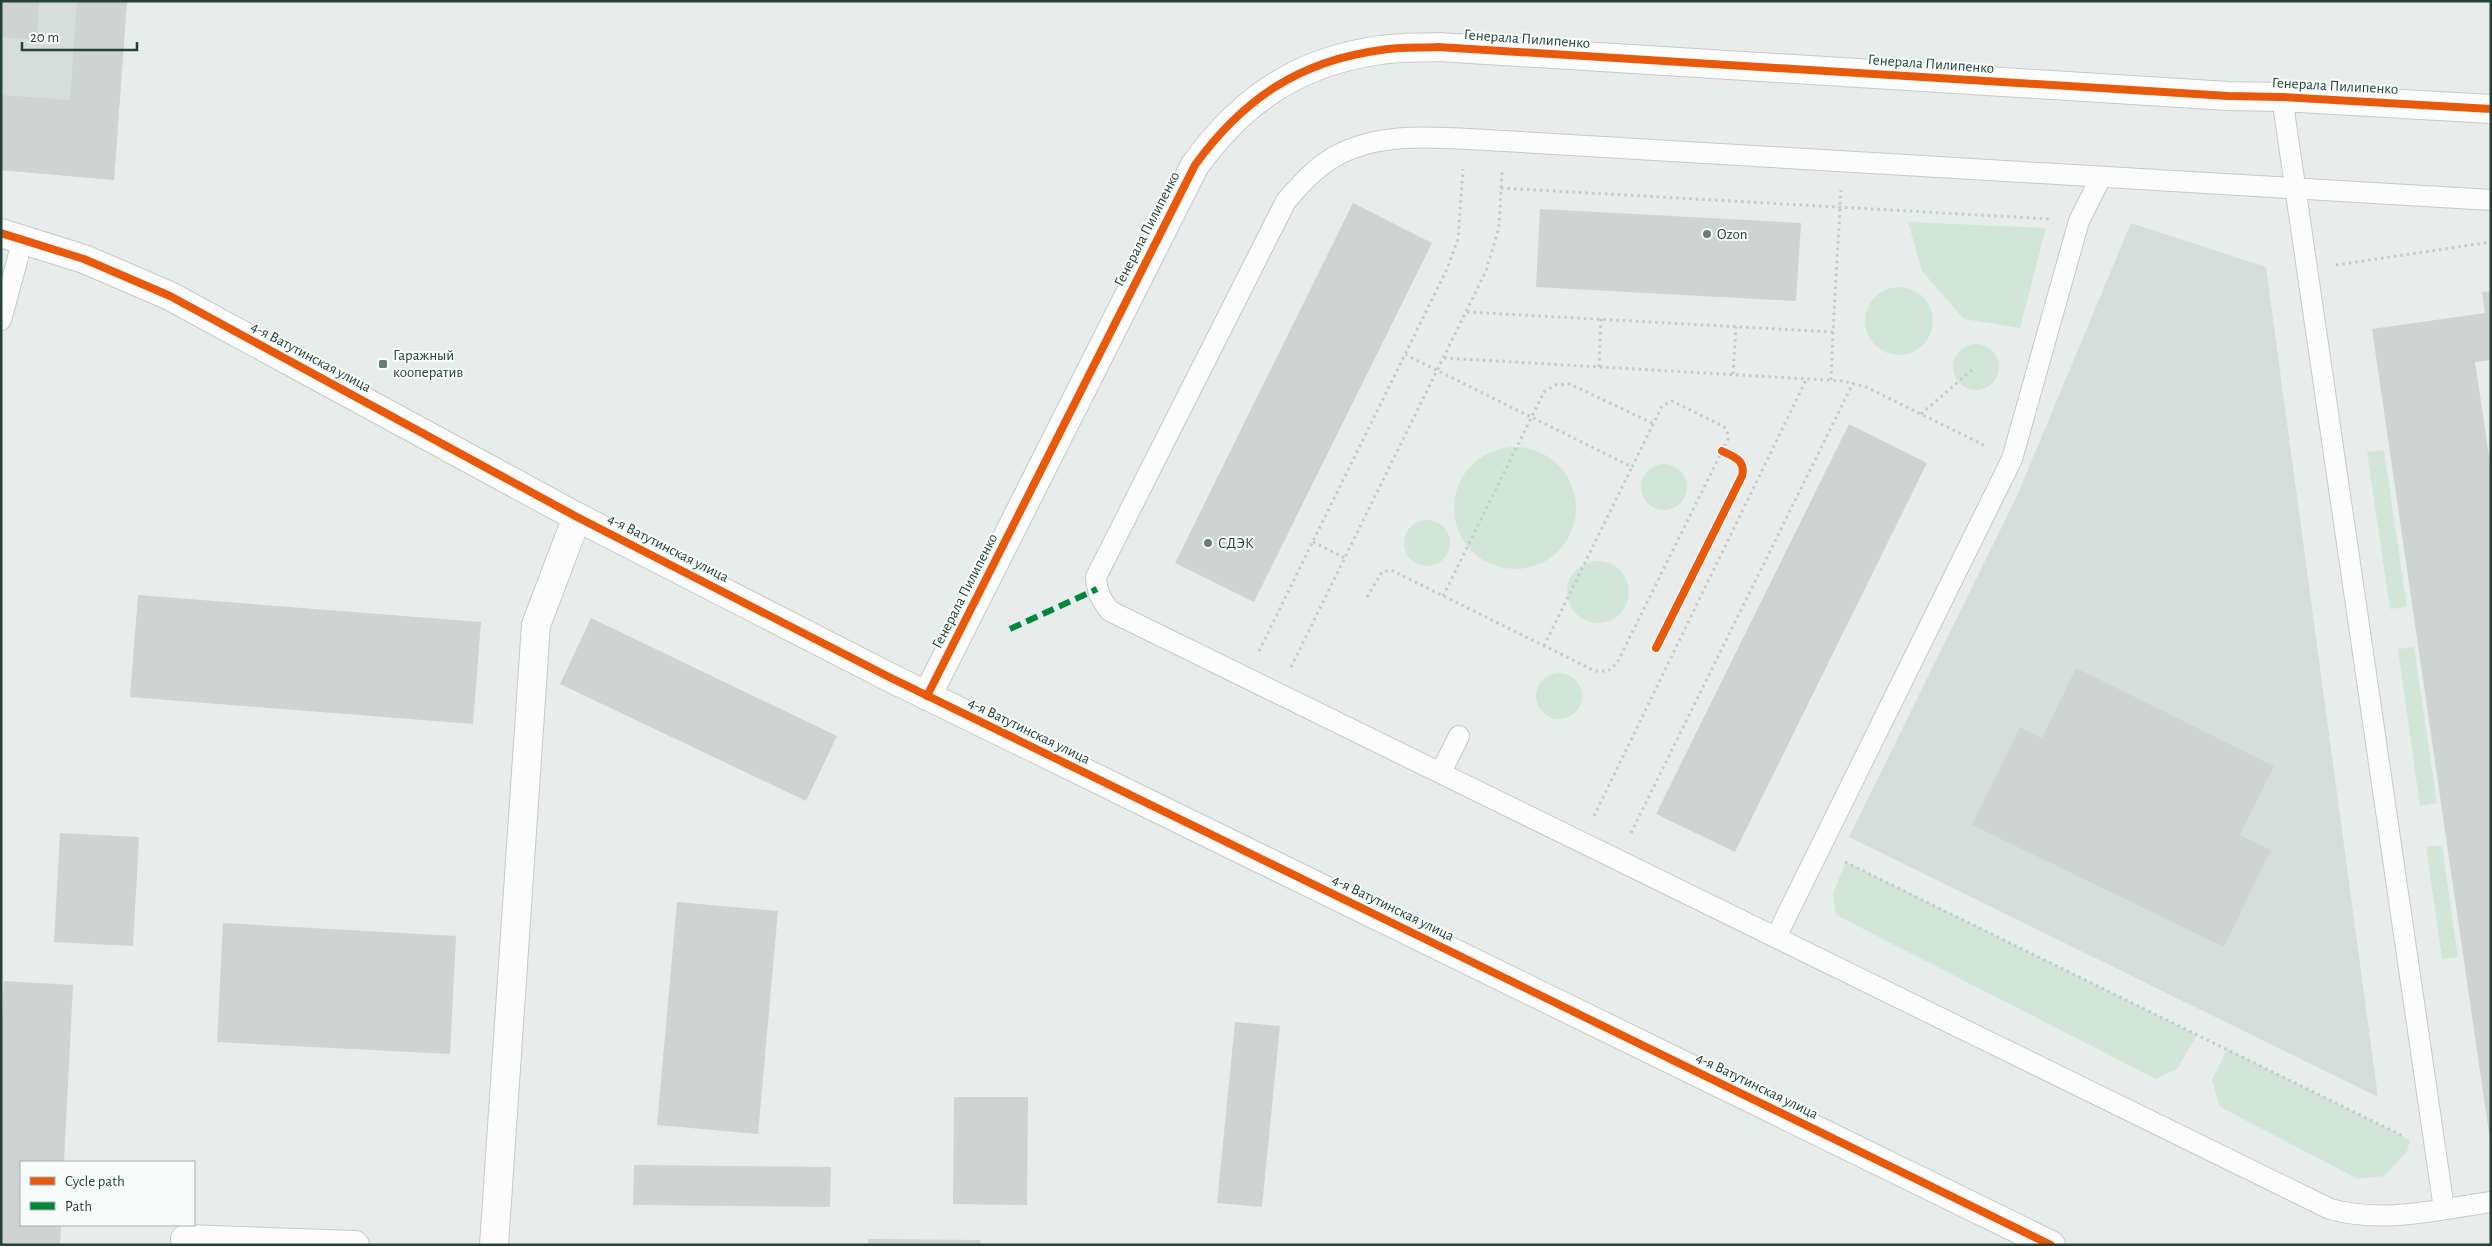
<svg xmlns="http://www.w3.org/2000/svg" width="2492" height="1246" viewBox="0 0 2492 1246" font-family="'Alegreya Sans',sans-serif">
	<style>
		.built { fill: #d6dedb }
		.green { fill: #d1e6d8 }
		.building { fill: #cfd4d2 }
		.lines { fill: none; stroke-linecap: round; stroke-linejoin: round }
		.lane-casing { stroke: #c5cac8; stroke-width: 22 }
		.street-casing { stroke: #c5cac8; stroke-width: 30 }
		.secondary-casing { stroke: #c3cbc8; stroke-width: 30 }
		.path { stroke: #c3ccca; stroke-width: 3; stroke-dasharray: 2.5 4; stroke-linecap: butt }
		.lane { stroke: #fcfcfc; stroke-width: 20 }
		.street { stroke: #fcfcfc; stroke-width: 28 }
		.secondary { stroke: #fcfcfc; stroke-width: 28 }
		.quiet { stroke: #00873e; stroke-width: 6; stroke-dasharray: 12 6; stroke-linecap: butt }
		.cycleway-casing { stroke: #f7fbf9; stroke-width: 11 }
		.cycleway { stroke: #e8590c; stroke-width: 8 }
		.poi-dot { fill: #697e78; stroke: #f7fbf9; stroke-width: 2 }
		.labels { text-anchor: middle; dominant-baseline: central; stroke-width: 4; stroke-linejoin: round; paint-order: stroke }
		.street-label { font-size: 15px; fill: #24423a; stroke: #f7fbf9 }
		.poi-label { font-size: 15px; fill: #24423a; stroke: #f7fbf9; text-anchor: start }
	</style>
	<rect width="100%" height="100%" fill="#e8edeb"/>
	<g class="built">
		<path d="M1 1H127L114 180 1 170Z"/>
		<path d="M2131 223 2266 267 2378 1097 1849 837 2016 498Z"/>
	</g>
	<g class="green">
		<path d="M1908 222 2046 228 2020 328 1964 319 1922 271Z"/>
		<circle cx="1899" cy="321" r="34"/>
		<circle cx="1976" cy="367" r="23"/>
		<circle cx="1515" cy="508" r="61"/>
		<path d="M2384 450 2407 607 2390 609 2367 452Z"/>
		<circle cx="1664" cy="487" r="23"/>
		<circle cx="1427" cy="543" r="23"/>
		<circle cx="1598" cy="592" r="31"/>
		<path d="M2414 647 2437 803 2420 806 2398 649Z"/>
		<circle cx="1559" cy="696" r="23"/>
		<path d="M2442 845 2458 957 2442 959 2426 847Z"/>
		<path d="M1846 862 2197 1035 2177 1069 2156 1079 1836 915 1833 893Z"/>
		<path d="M2227 1049 2410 1140 2407 1152 2384 1176 2358 1179 2220 1107 2212 1080Z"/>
	</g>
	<g class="building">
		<path d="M1 1H39L37 40 1 37Z"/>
		<path d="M77 1H127L114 180 1 170V95L70 100Z"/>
		<path d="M1353 203 1432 243 1254 602 1175 563Z"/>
		<path d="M1540 209 1801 223 1796 301 1536 287Z"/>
		<path d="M2491 291V360L2475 362 2491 469 2490 1140 2372 329 2485 313 2482 292Z"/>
		<path d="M1849 424 1927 463 1735 852 1656 814Z"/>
		<path d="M138 595 481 622 473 724 130 697Z"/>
		<path d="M591 618 837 736 806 801 560 684Z"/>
		<path d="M2076 668 2274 766 2240 835 2271 850 2224 947 1972 825 2020 727 2042 738Z"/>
		<path d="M60 833 139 837 133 946 54 942Z"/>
		<path d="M677 902 778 911 758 1134 657 1125Z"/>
		<path d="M223 923 456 936 450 1054 217 1042Z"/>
		<path d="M4 981 73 985 64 1162H21V1225H61L60 1245H1V1037Z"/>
		<path d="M1235 1022 1280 1026 1262 1207 1217 1203Z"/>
		<path d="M954 1097H1028L1027 1205 953 1204Z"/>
		<path d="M634 1165 831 1167 830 1207 633 1205Z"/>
		<path d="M868 1239 981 1240 980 1245H868Z"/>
	</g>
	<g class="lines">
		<g class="lane-casing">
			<g id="lane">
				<path d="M2282 97 2444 1209"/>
				<path d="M2491 200 1504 141C1448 139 1385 128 1334 157 1315 168 1300 185 1286 201L1096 577C1097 592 1101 600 1110 611L2330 1209C2385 1224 2435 1210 2491 1202"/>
				<path d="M1 320 23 239"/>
				<path d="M1441 772 1459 736"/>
				<path d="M1776 937 2012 459 2079 221 2101 177"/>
			</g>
		</g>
		<g class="street-casing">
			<g id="street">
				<path d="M927 696 1195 165C1243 99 1299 61 1381 50 1400 47 1419 48 1438 47L2228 96 2282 97 2491 109"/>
				<path d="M185 1239 355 1245"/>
				<path d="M494 1245 536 625 577 517"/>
			</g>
		</g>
		<g class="secondary-casing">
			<path id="secondary" d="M1 233 84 259 170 296 577 517 889 677 2051 1245"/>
		</g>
		<g class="path">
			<path d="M1501 188 2050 219"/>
			<path d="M2336 265 2491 242"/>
			<path d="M1467 312 1833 332 1841 190"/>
			<path d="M1444 358 1843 381 1866 387 1986 446"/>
			<path d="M1599 367 1601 319"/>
			<path d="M1733 374 1736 327"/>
			<path d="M1831 380 1833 332"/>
			<path d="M1921 414 1973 369"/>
			<path d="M1313 542 1345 558"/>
			<path d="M1443 596 1544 392 1555 385 1570 384 1654 424"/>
			<path d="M1367 597 1382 572 1391 570 1595 671H1608L1617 663 1728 439 1727 430 1723 426 1672 401 1662 406 1632 467 1406 355"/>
			<path d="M1544 646 1632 467"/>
			<path d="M1259 651 1447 269 1458 239 1463 169"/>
			<path d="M1291 667 1486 271 1499 227 1502 171"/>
			<path d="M1594 816 1807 378"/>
			<path d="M1631 833 1853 383"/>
			<path d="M1845 862 2403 1136"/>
		</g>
		<use href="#lane" class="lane"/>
		<use href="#street" class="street"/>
		<use href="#secondary" class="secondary"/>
		<path class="quiet" d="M1010 629 1097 589"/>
		<g class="cycleway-casing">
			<g id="cycleway">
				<path d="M1 233 84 259 170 296 577 517 889 677 2051 1245"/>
				<path d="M1656 648 1742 476C1746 460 1734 457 1722 451"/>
				<path d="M927 696 1195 165C1243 99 1299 61 1381 50 1400 47 1419 48 1438 47L2228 96 2282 97 2491 109"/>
			</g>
		</g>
		<use href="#cycleway" class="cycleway"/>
	</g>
	<g class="poi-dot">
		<circle cx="1707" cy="234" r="5"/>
		<rect x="378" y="359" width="10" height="10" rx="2.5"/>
		<circle cx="1208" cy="543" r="5"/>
	</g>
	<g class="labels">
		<g class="street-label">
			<text transform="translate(1527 39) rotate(4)">Генерала Пилипенко</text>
			<text transform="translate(1931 64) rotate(4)">Генерала Пилипенко</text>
			<text transform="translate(2335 86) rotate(3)">Генерала Пилипенко</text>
			<text transform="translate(1147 229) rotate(-63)">Генерала Пилипенко</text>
			<text transform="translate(311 357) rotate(28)">4-я Ватутинская улица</text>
			<text transform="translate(668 548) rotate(27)">4-я Ватутинская улица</text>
			<text transform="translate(965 591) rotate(-63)">Генерала Пилипенко</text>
			<text transform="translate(1029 731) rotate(26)">4-я Ватутинская улица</text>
			<text transform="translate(1393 908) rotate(26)">4-я Ватутинская улица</text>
			<text transform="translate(1757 1086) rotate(26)">4-я Ватутинская улица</text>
		</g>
		<g class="poi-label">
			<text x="1717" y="234">Ozon</text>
			<text x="393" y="355">Гаражный<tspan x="393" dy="17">кооператив</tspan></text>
			<text x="1218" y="543">СДЭК</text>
		</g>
	</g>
	<rect width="2492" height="1246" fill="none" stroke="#24423a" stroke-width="5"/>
	<rect x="20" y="1161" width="175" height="65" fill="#f7fbf9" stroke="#a3b1ad"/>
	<rect x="30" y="1177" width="25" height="8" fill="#e8590c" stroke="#a3b1ad"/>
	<text x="65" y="1186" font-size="15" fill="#24423a">Cycle path</text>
	<rect x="30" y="1202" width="25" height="8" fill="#00873e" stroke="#a3b1ad"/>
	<text x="65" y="1211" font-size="15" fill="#24423a">Path</text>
	<path d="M22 42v8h115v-8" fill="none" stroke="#24423a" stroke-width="2.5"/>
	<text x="30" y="42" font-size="15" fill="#24423a" stroke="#f7fbf9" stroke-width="4" paint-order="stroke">20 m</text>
</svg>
